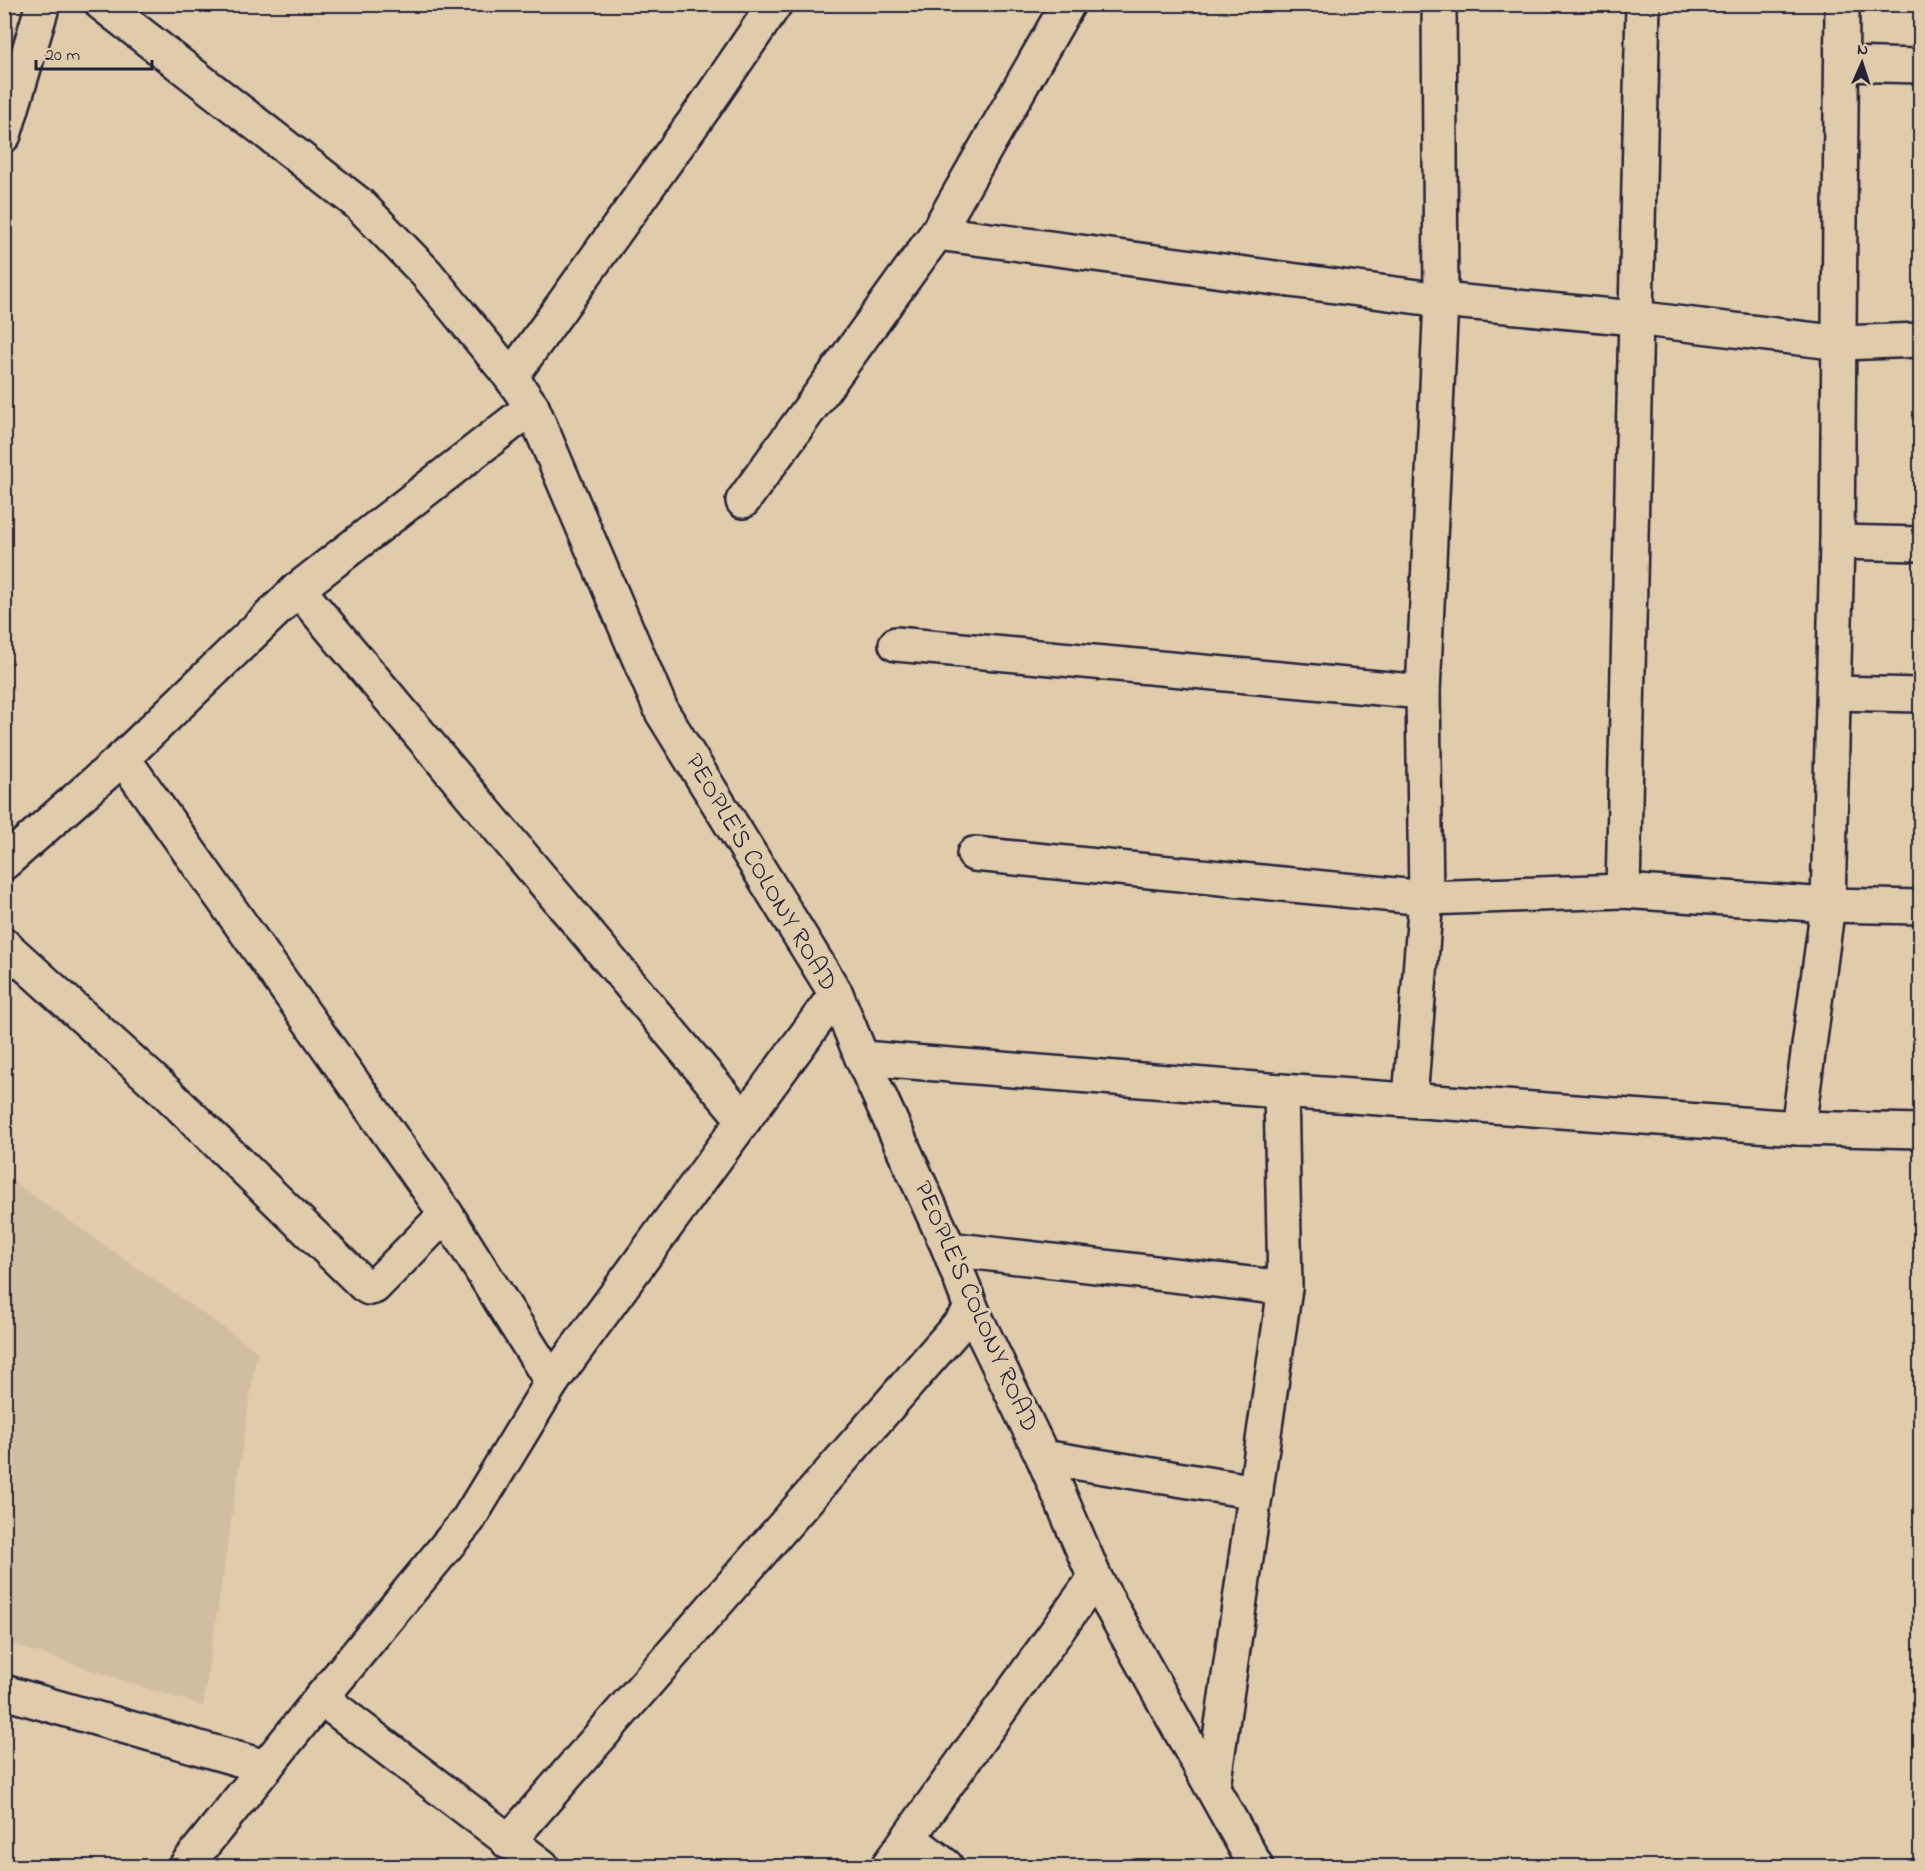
<svg xmlns="http://www.w3.org/2000/svg" width="1925" height="1871" viewBox="0 0 1925 1871" font-family="'Indie Flower',sans-serif">
	<style>
		.built { fill: #d1bea2 }
		.lines { fill: none; stroke-linecap: round; stroke-linejoin: round }
		.street-casing { stroke: #22223b; stroke-width: 38 }
		.secondary-casing { stroke: #22223b; stroke-width: 38 }
		.street { stroke: #e0ccab; stroke-width: 33 }
		.secondary { stroke: #e0ccab; stroke-width: 33 }
		.labels { text-anchor: middle; dominant-baseline: central; stroke-width: 6; stroke-linejoin: round; paint-order: stroke }
		.street-label { font-size: 26px; fill: #22223b; stroke: #e0ccab }
	</style>
	<rect width="100%" height="100%" fill="#e0ccab"/>
	<filter id="ink" filterUnits="userSpaceOnUse"><feTurbulence type="fractalNoise" baseFrequency=".0167" numOctaves="2"/><feDisplacementMap in="SourceGraphic" scale="12" xChannelSelector="R" yChannelSelector="G"/><feConvolveMatrix kernelMatrix="1 2 1 2 8 2 1 2 1" color-interpolation-filters="sRGB"/></filter>
	<g filter="url(#ink)">
		<path class="built" d="M5 1176 257 1351 203 1706 5 1642Z"/>
		<g class="lines">
			<g class="street-casing">
				<g id="street">
					<path d="M1842 64 1920 66"/>
					<path d="M4 135 43 4"/>
					<path d="M937 233 1441 300 1635 318 1841 343 1920 340"/>
					<path d="M511 377 704 108 775 4"/>
					<path d="M743 501 937 233 1068 4"/>
					<path d="M1837 542 1920 544"/>
					<path d="M298 589 744 1120"/>
					<path d="M896 644 1423 692"/>
					<path d="M1834 693 1920 695"/>
					<path d="M123 758 446 1214 552 1382"/>
					<path d="M974 854 1426 898 1623 891 1828 905 1920 907"/>
					<path d="M4 863 123 758 298 589 532 407"/>
					<path d="M1623 891 1643 4"/>
					<path d="M4 945 166 1092 364 1285 369 1288 374 1287 446 1214"/>
					<path d="M862 1058 1281 1091 1798 1128 1920 1131"/>
					<path d="M1410 1099 1426 898 1423 692 1441 300 1439 4"/>
					<path d="M1798 1128 1828 905 1837 542 1842 4"/>
					<path d="M949 1249 1285 1288"/>
					<path d="M1043 1457 1256 1492"/>
					<path d="M4 1692 266 1767"/>
					<path d="M321 1698 542 1866"/>
					<path d="M1213 1787 1285 1288 1281 1091"/>
					<path d="M909 1838 946 1866"/>
					<path d="M508 1842 972 1310"/>
					<path d="M186 1866 321 1698 468 1520 552 1382 836 994"/>
					<path d="M888 1866 1095 1578"/>
				</g>
			</g>
			<g class="secondary-casing">
				<path id="secondary" d="M102 4 359 204 426 273 511 377 532 407 662 712 836 994 862 1058 949 1249 972 1310 1043 1457 1095 1578 1256 1866"/>
			</g>
			<use href="#street" class="street"/>
			<use href="#secondary" class="secondary"/>
		</g>
	</g>
	<g class="labels">
		<g class="street-label">
			<text transform="translate(760 873) rotate(59)">PEOPLE'S COLONY ROAD</text>
			<text transform="translate(975 1307) rotate(66)">PEOPLE'S COLONY ROAD</text>
		</g>
	</g>
	<rect width="1925" height="1871" fill="none" stroke="#e0ccab" stroke-width="24"/>
	<rect x="12" y="12" width="1901" height="1847" fill="none" stroke="#22223b" stroke-width="2" filter="url(#ink)"/>
	<g transform="translate(1862 63) rotate(3)" stroke="#e0ccab" stroke-width="4.5" paint-order="stroke">
	<path d="M0-4.5L10 22L0 15L-10 22Z" fill="#22223b"/>
	<text y="-9" font-size="16" font-weight="bold" text-anchor="middle" fill="#22223b">N</text>
	</g>
	<path d="M36 60v9h116v-9" fill="none" stroke="#22223b" stroke-width="3"/>
	<text x="45" y="60" font-size="18" fill="#22223b" stroke="#e0ccab" stroke-width="4.5" paint-order="stroke">20 m</text>
</svg>
